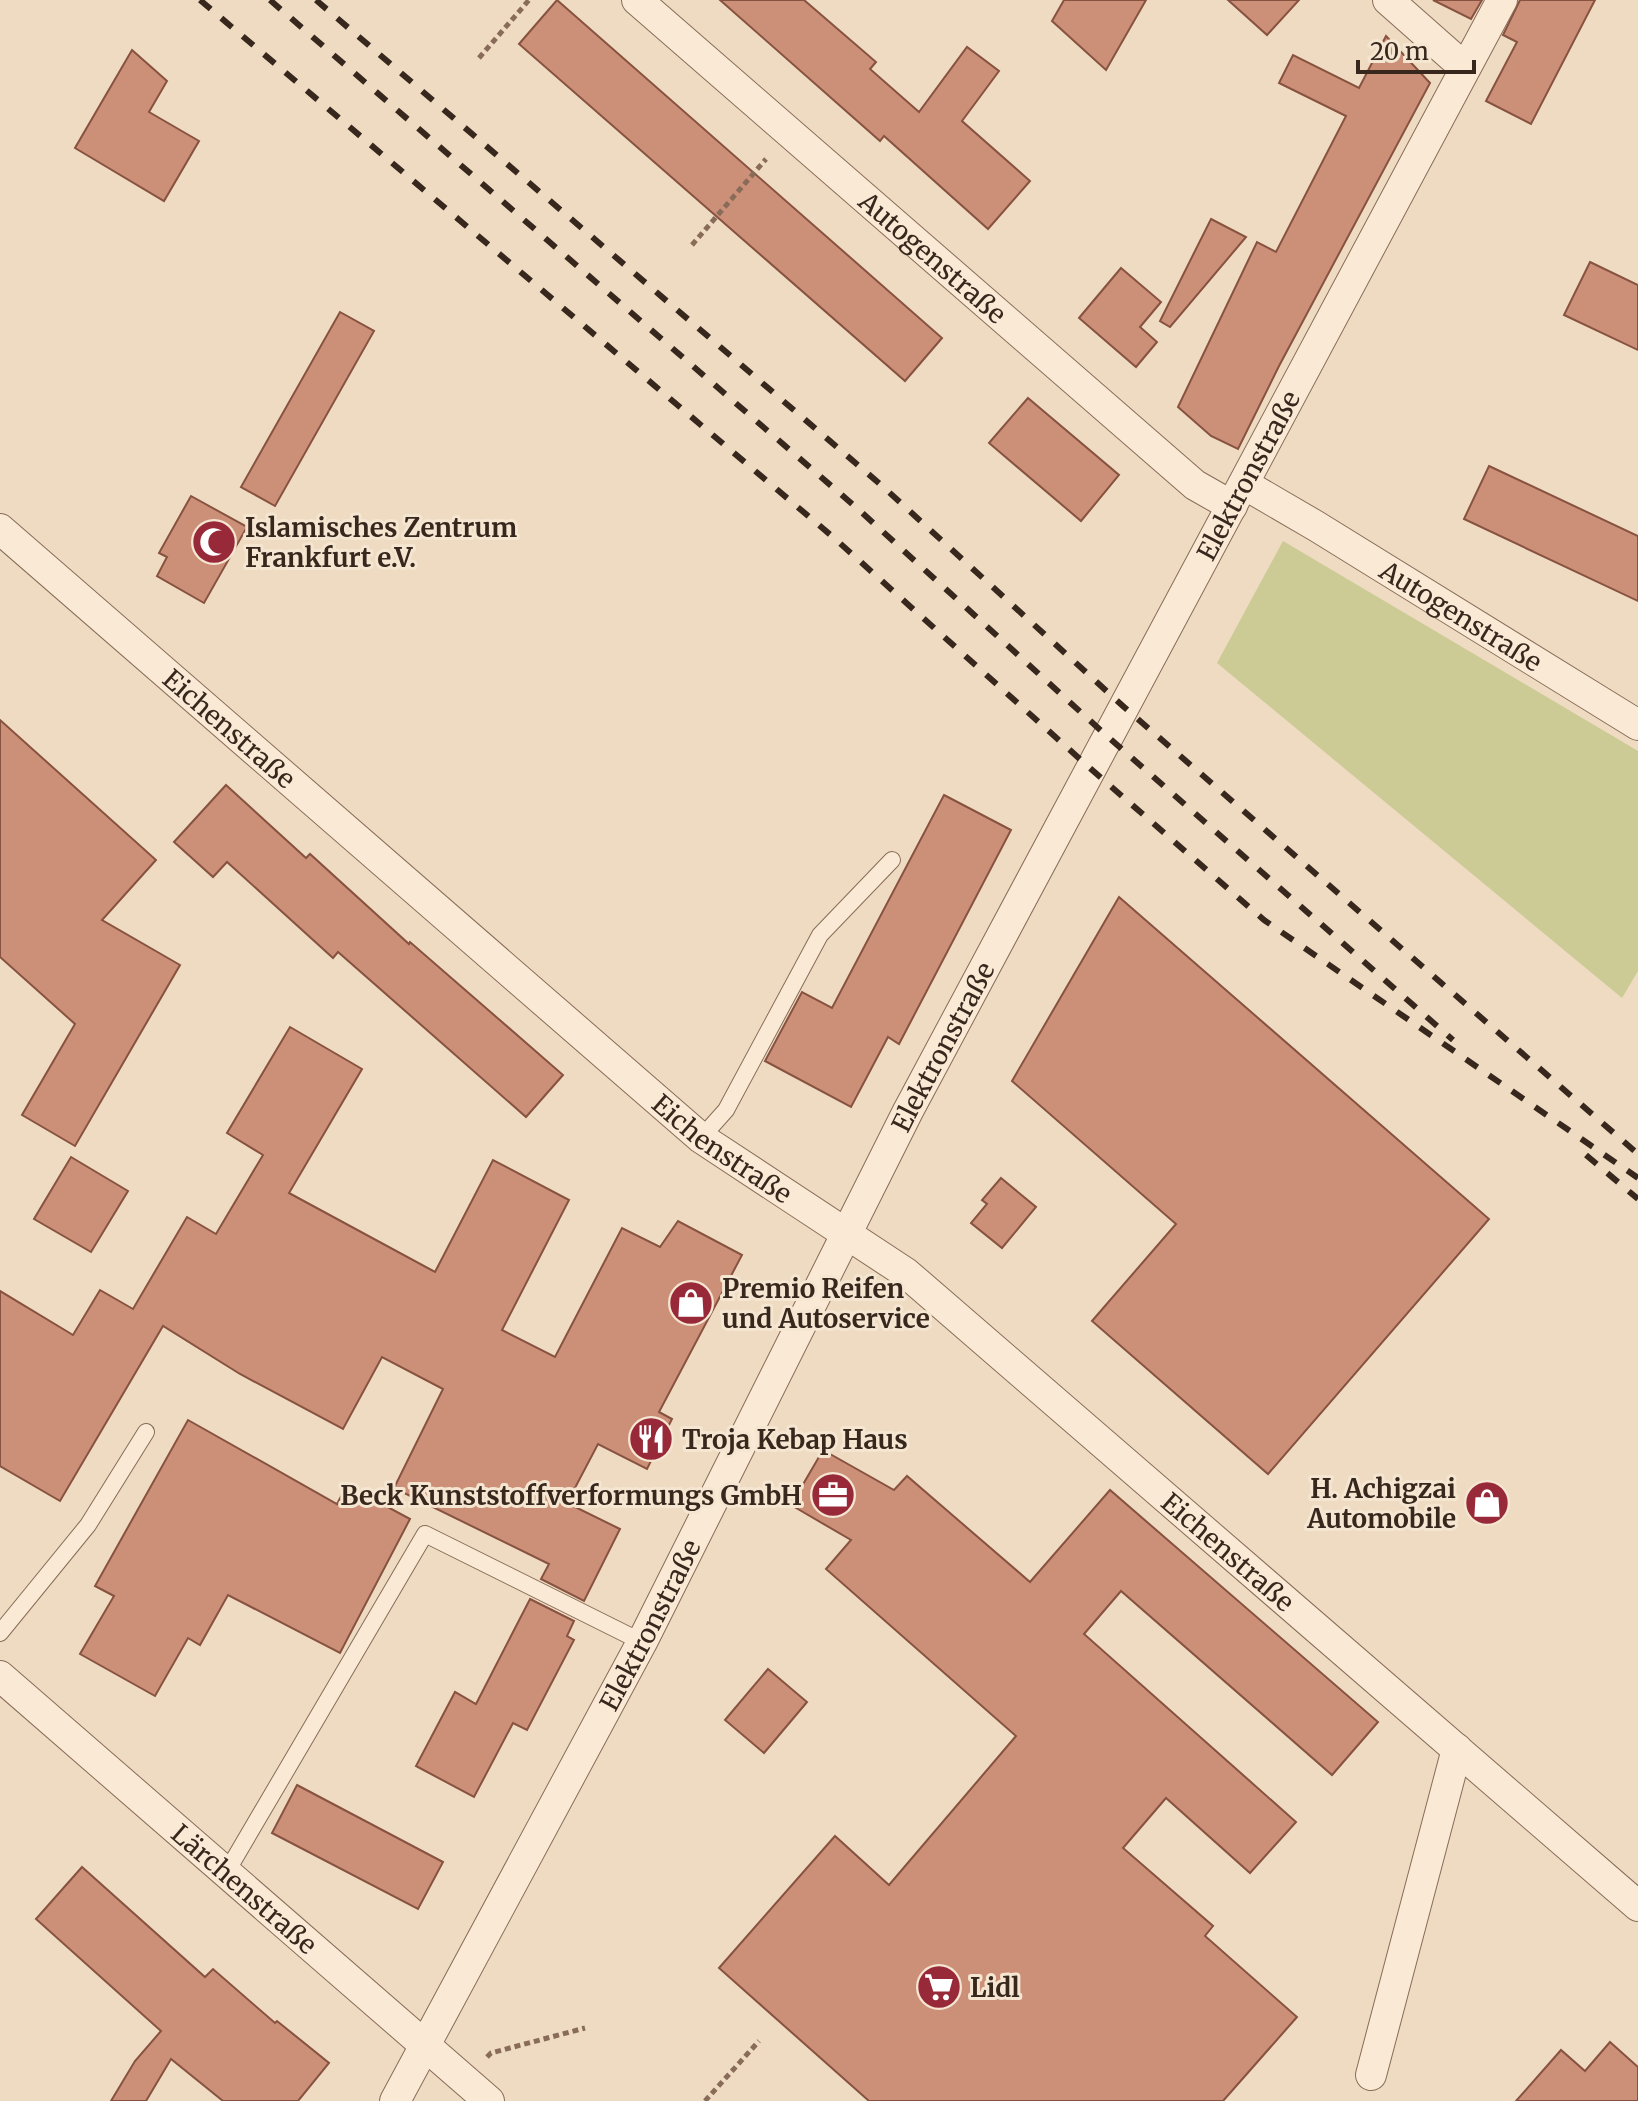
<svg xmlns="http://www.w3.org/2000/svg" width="1638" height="2101" viewBox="0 0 1638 2101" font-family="Merriweather,serif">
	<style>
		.green { fill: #cccb96 }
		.building { fill: #cc9078; stroke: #87523f; stroke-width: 2 }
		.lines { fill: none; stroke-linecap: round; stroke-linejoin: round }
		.service-casing { stroke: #886c59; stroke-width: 18 }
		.minor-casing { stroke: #886c59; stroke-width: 32 }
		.path { stroke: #886c59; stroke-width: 5; stroke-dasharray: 6 4; stroke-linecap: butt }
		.service { stroke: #f9e9d5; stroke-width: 16 }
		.minor { stroke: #f9e9d5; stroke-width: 30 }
		.rail { stroke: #38271d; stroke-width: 6; stroke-dasharray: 14 14; stroke-linecap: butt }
		.labels { text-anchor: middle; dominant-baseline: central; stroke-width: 6; stroke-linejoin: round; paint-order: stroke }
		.street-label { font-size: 26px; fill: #38271d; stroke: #f5e6d2 }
		.poi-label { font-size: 26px; font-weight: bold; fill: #38271d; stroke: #f5e6d2; text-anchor: start }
	</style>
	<rect width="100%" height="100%" fill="#eedbc2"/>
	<path class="green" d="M1283 541 1638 751V971L1622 998 1217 663Z"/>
	<g class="building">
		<path d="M557 0 942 338 905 381 519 44Z"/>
		<path d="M720 0H804L876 62 870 69 919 112 967 47 999 71 962 121 1030 181 988 229 884 136 880 141Z"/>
		<path d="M1064 0H1146L1106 70 1052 21Z"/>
		<path d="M1228 0H1299L1267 35Z"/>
		<path d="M1433 0H1482L1471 19Z"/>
		<path d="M1520 0H1595L1531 124 1486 101 1517 42 1503 35Z"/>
		<path d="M1386 36 1430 83 1279 366 1238 449 1211 436 1178 407 1257 242 1276 252 1346 116 1279 83 1293 55 1359 88Z"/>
		<path d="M132 50 167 81 149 112 199 141 164 201 75 148Z"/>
		<path d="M1211 219 1246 237 1170 327 1160 321Z"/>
		<path d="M1590 262 1638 285V350L1564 315Z"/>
		<path d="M1121 268 1161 302 1140 327 1157 342 1136 367 1079 318Z"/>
		<path d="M340 312 374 331 275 506 241 487Z"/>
		<path d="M1028 398 1119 475 1081 521 989 443Z"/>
		<path d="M1489 466 1638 536V601L1464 519Z"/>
		<path d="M191 496 247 527 204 603 157 576 167 557 159 553Z"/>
		<path d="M0 720 156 860 102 920 180 965 75 1146 22 1115 75 1024 0 957Z"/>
		<path d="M226 785 306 858 310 854 409 944 410 942 563 1075 526 1117 338 952 333 958 227 862 213 877 174 842Z"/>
		<path d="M944 795 1011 830 899 1044 888 1037 851 1107 765 1061 802 992 832 1008Z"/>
		<path d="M1119 897 1489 1219 1268 1474 1092 1321 1176 1224 1012 1081Z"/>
		<path d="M290 1027 362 1069 289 1193 435 1272 493 1160 569 1200 502 1330 555 1357 622 1228 660 1247 678 1221 742 1255 659 1412 672 1419 647 1469 598 1444 567 1503 620 1529 584 1601 541 1579 549 1564 394 1488 443 1389 382 1357 343 1429 240 1374 163 1326 60 1501 0 1466V1291L73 1335 100 1290 133 1309 187 1217 216 1234 263 1155 227 1133Z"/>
		<path d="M71 1157 128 1191 91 1252 34 1219Z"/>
		<path d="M1001 1178 1036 1207 1002 1248 971 1223 987 1204 982 1200Z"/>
		<path d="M188 1420 337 1504 347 1485 410 1519 340 1653 228 1595 200 1645 188 1638 155 1696 80 1654 114 1596 95 1586Z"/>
		<path d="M823 1450 894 1490 907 1476 1030 1582 1110 1490 1378 1722 1332 1775 1121 1591 1084 1634 1296 1822 1250 1873 1166 1798 1123 1848 1213 1926 1205 1936 1297 2017 1223 2101H869L719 1968 835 1836 889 1885 1016 1736 826 1569 851 1540 791 1505Z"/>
		<path d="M530 1599 574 1621 567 1636 574 1640 527 1730 513 1723 474 1797 416 1766 455 1692 476 1704Z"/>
		<path d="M768 1669 807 1702 764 1753 725 1720Z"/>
		<path d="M297 1785 443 1862 418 1909 272 1833Z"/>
		<path d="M82 1867 205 1977 213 1969 275 2023 277 2021 329 2063 298 2101H223L171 2059 146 2101H111L135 2061 161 2031 36 1919Z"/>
		<path d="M1610 2042 1638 2067V2101H1516L1561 2050 1585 2071Z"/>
	</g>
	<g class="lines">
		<g class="service-casing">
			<g id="service">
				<path d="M701 1138 726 1110 820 935 892 860"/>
				<path d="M0 1633 88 1525 146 1432"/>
				<path d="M226 1873 425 1534 642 1642"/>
			</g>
		</g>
		<g class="minor-casing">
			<g id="minor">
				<path id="s1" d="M637 0 1195 485 1232 506"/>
				<path d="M1388 0 1465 68"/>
				<path id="s2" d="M1244 484 1316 526 1638 725"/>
				<path id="s3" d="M0 529 701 1138 906 1273 1638 1906"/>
				<path id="s4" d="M0 1676 489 2101"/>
				<path d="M1371 2075 1457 1749"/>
				<path id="s5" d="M395 2101 642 1642 908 1111 1502 0"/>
			</g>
		</g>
		<g class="path">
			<path d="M479 58 529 0"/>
			<path d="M692 245 766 159"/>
			<path d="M487 2057 491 2053 585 2028"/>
			<path d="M705 2101 759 2041"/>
		</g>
		<use href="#service" class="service"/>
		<use href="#minor" class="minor"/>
		<g class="rail">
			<path d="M200 0 833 537 1091 769 1264 920 1638 1178"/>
			<path d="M270 0 858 509 1108 737 1453 1040"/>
			<path d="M316 0 880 484 1124 707 1638 1154"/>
			<path d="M1586 1155 1638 1199"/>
		</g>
	</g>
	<defs>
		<g id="mosque-disc" transform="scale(2.3)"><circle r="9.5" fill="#972939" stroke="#f5e6d2"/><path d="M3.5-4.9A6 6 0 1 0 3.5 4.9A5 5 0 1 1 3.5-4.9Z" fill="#fff"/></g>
		<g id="shop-disc" transform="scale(2.3)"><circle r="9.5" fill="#972939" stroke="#f5e6d2"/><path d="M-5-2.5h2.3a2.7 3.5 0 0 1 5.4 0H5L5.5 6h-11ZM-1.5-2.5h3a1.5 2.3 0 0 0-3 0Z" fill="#fff"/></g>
		<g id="restaurant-disc" transform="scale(2.3)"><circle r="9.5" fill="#972939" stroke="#f5e6d2"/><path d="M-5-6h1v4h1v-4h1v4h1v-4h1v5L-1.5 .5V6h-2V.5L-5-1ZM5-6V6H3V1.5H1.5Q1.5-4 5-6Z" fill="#fff"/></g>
		<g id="office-disc" transform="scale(2.3)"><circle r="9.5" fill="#972939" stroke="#f5e6d2"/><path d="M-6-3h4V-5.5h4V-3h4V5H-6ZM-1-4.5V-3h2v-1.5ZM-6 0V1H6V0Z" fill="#fff"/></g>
		<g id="supermarket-disc" transform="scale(2.3)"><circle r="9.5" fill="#972939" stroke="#f5e6d2"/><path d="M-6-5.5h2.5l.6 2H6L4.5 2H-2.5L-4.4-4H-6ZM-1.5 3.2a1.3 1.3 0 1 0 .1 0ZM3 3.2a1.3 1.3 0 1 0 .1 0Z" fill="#fff"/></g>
	</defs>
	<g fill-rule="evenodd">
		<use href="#mosque-disc" x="214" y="542"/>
		<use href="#shop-disc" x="691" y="1303"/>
		<use href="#restaurant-disc" x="651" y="1439"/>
		<use href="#office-disc" x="833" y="1495"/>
		<use href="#shop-disc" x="1487" y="1503"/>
		<use href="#supermarket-disc" x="939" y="1987"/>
	</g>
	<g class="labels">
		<g class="street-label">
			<text stroke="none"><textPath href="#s1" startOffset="392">Autogenstraße</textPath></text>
			<text stroke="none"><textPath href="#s5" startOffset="1836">Elektronstraße</textPath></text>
			<text stroke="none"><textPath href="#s2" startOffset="254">Autogenstraße</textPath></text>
			<text stroke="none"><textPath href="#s3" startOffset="304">Eichenstraße</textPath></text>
			<text stroke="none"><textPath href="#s5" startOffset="1188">Elektronstraße</textPath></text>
			<text stroke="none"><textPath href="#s3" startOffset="952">Eichenstraße</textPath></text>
			<text stroke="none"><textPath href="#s3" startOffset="1600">Eichenstraße</textPath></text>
			<text stroke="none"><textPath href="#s5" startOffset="540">Elektronstraße</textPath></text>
			<text stroke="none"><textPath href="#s4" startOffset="324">Lärchenstraße</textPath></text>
		</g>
		<g class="poi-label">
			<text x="245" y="527">Islamisches Zentrum<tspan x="245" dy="30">Frankfurt e.V.</tspan></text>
			<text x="722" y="1288">Premio Reifen<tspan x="722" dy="30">und Autoservice</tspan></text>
			<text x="682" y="1439">Troja Kebap Haus</text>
			<text x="1456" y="1488" text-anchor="end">H. Achigzai<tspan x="1456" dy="30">Automobile</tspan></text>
			<text x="802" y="1495" text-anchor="end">Beck Kunststoffverformungs GmbH</text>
			<text x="970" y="1987">Lidl</text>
		</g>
	</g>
	<path d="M1358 60v12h116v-12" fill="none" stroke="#38271d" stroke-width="4"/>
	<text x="1370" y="60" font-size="24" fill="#38271d" stroke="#f5e6d2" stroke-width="6" paint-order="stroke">20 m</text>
</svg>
